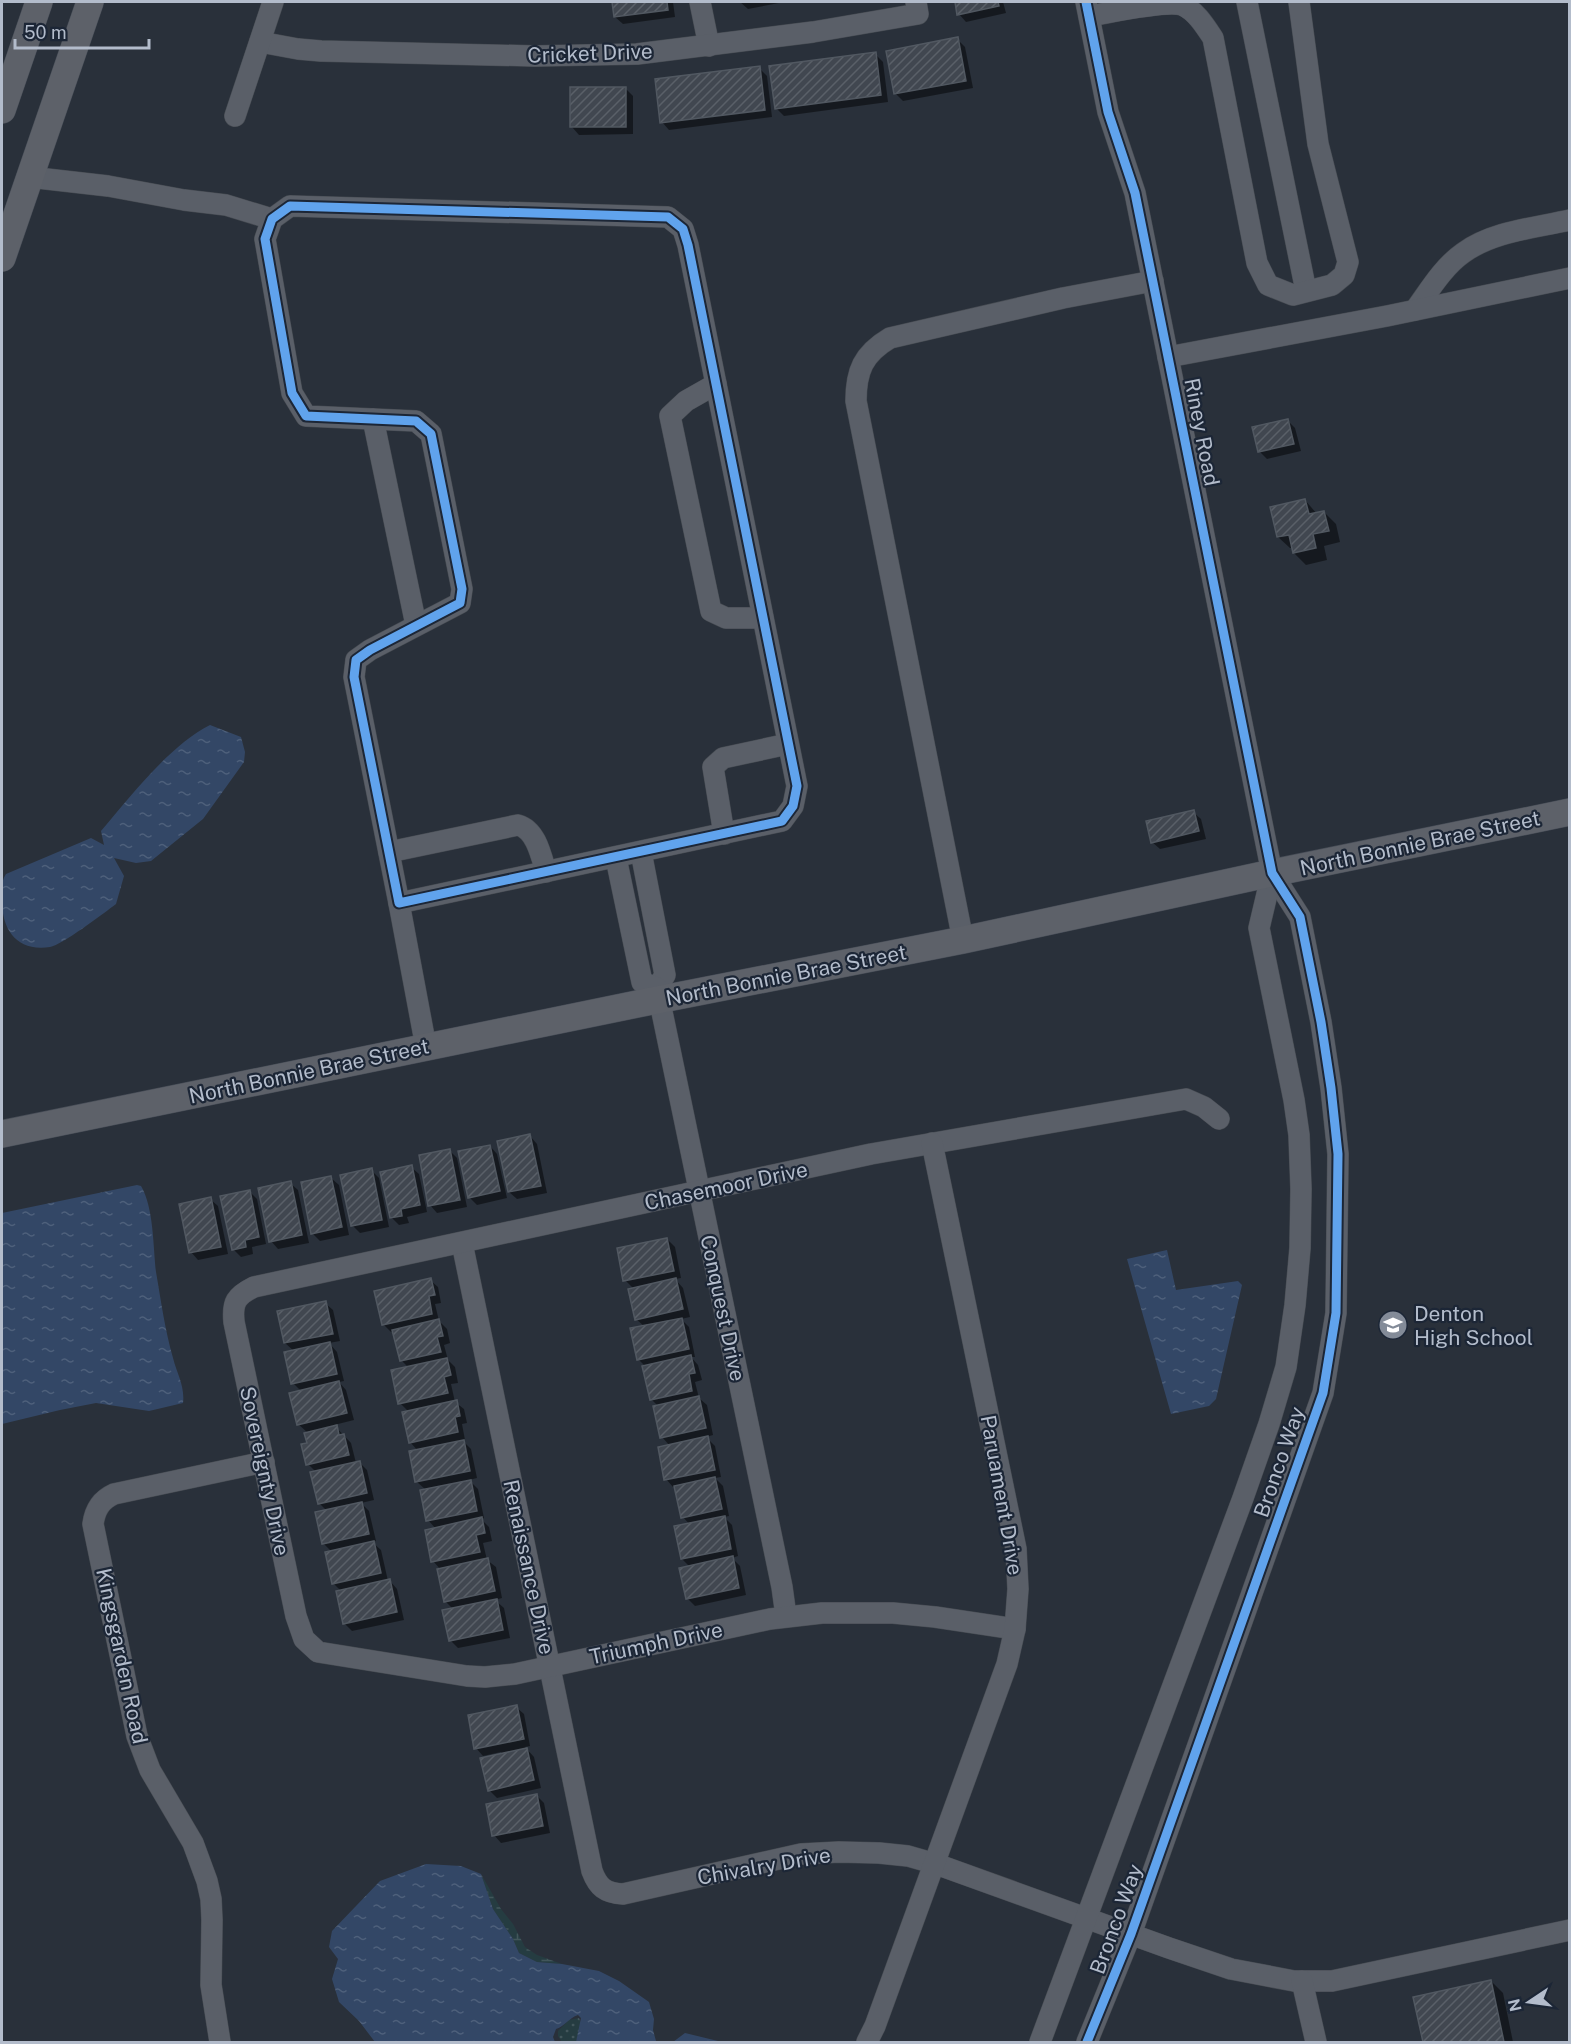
<svg xmlns="http://www.w3.org/2000/svg" width="1571" height="2044" viewBox="0 0 1571 2044" font-family="'Public Sans',sans-serif">
	<style>
		.grass { fill: url(#grass-dots) }
		.wetland { fill: url(#wetland-marsh) }
		.water { fill: url(#water-ripples) }
		.shadow { fill: #0007 }
		.building { fill: url(#building-hatch); stroke: #515861; stroke-width: 1.5 }
		.lines { fill: none; stroke-linecap: round; stroke-linejoin: round }
		.minor-casing { stroke: #464b52; stroke-width: 22 }
		.major-casing { stroke: #474d57; stroke-width: 28 }
		.minor { stroke: #5a5f68; stroke-width: 21 }
		.major { stroke: #5d6169; stroke-width: 27 }
		.cycleway-casing { stroke: #1c2636; stroke-width: 13 }
		.cycleway { stroke: #60a3ed; stroke-width: 9 }
		.labels { text-anchor: middle; dominant-baseline: central; stroke-width: 4.5; stroke-linejoin: round; paint-order: stroke }
		.street-label { font-size: 21px; fill: #b3bccb; stroke: #1c2636 }
		.poi-label { font-size: 21px; fill: #b3bccb; stroke: #1c2636; text-anchor: start }
	</style>
	<defs>
		<pattern id="grass-dots" width="8" height="8" patternUnits="userSpaceOnUse" patternTransform="scale(1.5)"><rect width="8" height="8" fill="#253c41"/><path d="M2 2h.1M6 6h.1" fill="none" stroke="#42565b" stroke-width="1.8" stroke-linecap="round"/></pattern>
		<pattern id="wetland-marsh" width="20" height="14" patternUnits="userSpaceOnUse" patternTransform="scale(1.5)"><rect width="20" height="14" fill="#253c41"/><path d="M1 5h8M5 5V1M11 12h8M15 12V8" fill="none" stroke="#42565b"/></pattern>
		<pattern id="water-ripples" width="26" height="14" patternUnits="userSpaceOnUse" patternTransform="scale(1.5)"><rect width="26" height="14" fill="#334766"/><path d="M2 4q2-2 4 0t4 0M15 11q2-2 4 0t4 0" fill="none" stroke="#4e607b"/></pattern>
		<pattern id="building-hatch" width="6" height="6" patternUnits="userSpaceOnUse" patternTransform="scale(1.5)"><rect width="6" height="6" fill="#414750"/><path d="M-1 1l2-2M0 6l6-6M5 7l2-2" fill="none" stroke="#5a6068"/></pattern>
	</defs>
	<rect width="100%" height="100%" fill="#29303a"/>
	<path class="grass" d="M579 2018 581 2023 576 2042H562L558 2036V2031L569 2020Z"/>
	<path class="wetland" d="M481 1874 501 1909 513 1924 525 1947 537 1955 562 1964 537 1962 519 1953 513 1939 493 1909Z"/>
	<g class="water">
		<path d="M210 725 241 737 245 752 244 762 203 819 151 861 136 863 114 858 124 876 116 904C104 913 62 945 50 947 18 952 2 931 2 901 2 891 0 883 6 874L91 838 104 845 101 831C131 796 169 746 210 725Z"/>
		<path d="M137 1185 141 1186C154 1208 153 1247 156 1272 161 1301 165 1330 173 1358 177 1374 185 1386 183 1403L149 1411 96 1403 60 1410 2 1424V1213Z"/>
		<path d="M1167 1250 1176 1290 1238 1281 1242 1285 1216 1399 1209 1406 1171 1414 1127 1259Z"/>
		<path d="M426 1864 461 1866 481 1874 493 1909 513 1939 519 1953 537 1962 562 1964 599 1971 619 1981 649 2002 654 2019 653 2030 656 2041 661 2042H576L581 2018 578 2015C569 2018 565 2026 556 2029L553 2037 555 2042H375L359 2021 339 2002 332 1979 338 1959 329 1947 332 1931 380 1881Z"/>
		<path d="M685 2033 722 2042H669H673Z"/>
	</g>
	<g class="shadow">
		<path d="M613 2H673L675 17 623 24 615 17Z"/>
		<path d="M740 2H784L748 9Z"/>
		<path d="M956 2H1003L1006 13 966 22 959 14Z"/>
		<path d="M957 39 965 47 973 88 903 101 895 93Z"/>
		<path d="M875 54 883 62 888 102 784 116 776 108Z"/>
		<path d="M759 68 767 76 772 117 669 130 662 122Z"/>
		<path d="M625 88 633 96V134L579 135 572 127Z"/>
		<path d="M1288 421 1295 428 1301 451 1267 459 1259 451Z"/>
		<path d="M1305 500 1317 514 1324 512 1336 524 1340 542 1324 546 1327 560 1306 565 1294 553 1293 548H1290L1278 537Z"/>
		<path d="M1193 812 1201 819 1206 839 1160 849 1152 842Z"/>
		<path d="M530 1136 537 1144 547 1193 517 1199 509 1192Z"/>
		<path d="M490 1146 497 1154 507 1198 477 1205 469 1197Z"/>
		<path d="M450 1151 457 1158 467 1207 437 1213 430 1205Z"/>
		<path d="M411 1167 419 1174 427 1212 407 1217 409 1223 399 1225 391 1217Z"/>
		<path d="M371 1170 379 1178 389 1227 360 1233 352 1225Z"/>
		<path d="M331 1178 339 1185 349 1235 320 1241 312 1233Z"/>
		<path d="M290 1183 298 1190 309 1243 278 1249 271 1241Z"/>
		<path d="M249 1191 257 1199 266 1244 252 1247 253 1254 241 1257 233 1249Z"/>
		<path d="M210 1199 218 1206 228 1254 198 1260 191 1252Z"/>
		<path d="M667 1239 675 1247 681 1278 675 1279 683 1288 690 1317 681 1319 689 1327 695 1357H691L698 1365 702 1380 695 1382 699 1398 707 1405 713 1435 706 1437 715 1446 721 1477 715 1478 723 1486 729 1516 724 1517 732 1525 738 1556 732 1558 740 1566 746 1595 695 1606 687 1598 690 1567 682 1559 676 1528 690 1525 683 1517 676 1486 673 1487 666 1479 670 1446 662 1437 659 1407 651 1399 646 1367 638 1359 645 1327 636 1319 634 1289 625 1280Z"/>
		<path d="M430 1280 438 1287 441 1303 435 1304 439 1321 447 1329 450 1343 444 1345 448 1360 455 1367 458 1383 451 1384 455 1402 464 1409 467 1423 462 1424 465 1440H462L471 1449 477 1478 469 1480 478 1489 484 1518 481 1519 489 1527 492 1541 483 1543 487 1560 496 1567 502 1598 495 1600 504 1608 510 1638 458 1648 450 1640 453 1609 445 1601 441 1570 433 1561 436 1529 428 1520 426 1490 417 1482 418 1451 410 1442 409 1412 400 1403 409 1368 401 1360 394 1331 391 1332 383 1324Z"/>
		<path d="M325 1303 333 1310 340 1341 329 1343 337 1352 344 1381 339 1382 346 1390 354 1420 334 1425 351 1443 356 1463H360L367 1470 374 1500 361 1503 369 1511 376 1541 372 1542 381 1550 388 1581H390L397 1589 404 1620 352 1631 344 1623 341 1591 333 1583 332 1552 323 1543 327 1511 319 1503 316 1472 308 1464V1433L298 1424 301 1391 293 1383 295 1352 285 1343Z"/>
		<path d="M516 1707 524 1714 530 1746 525 1747 534 1757 541 1788 497 1798 489 1790 502 1755 501 1752 483 1756 476 1748Z"/>
		<path d="M536 1795 544 1803 550 1833 501 1843 494 1835Z"/>
		<path d="M1491 1981 1503 1993 1513 2042H1425L1415 1998Z"/>
	</g>
	<g class="building">
		<path d="M612 2H667L668 10 614 17Z"/>
		<path d="M955 2H998L999 6 957 15Z"/>
		<path d="M958 37 966 81 894 94 886 51Z"/>
		<path d="M876 52 881 95 775 109 769 66Z"/>
		<path d="M760 66 765 110 660 123 655 79Z"/>
		<rect x="570" y="87" width="56" height="40"/>
		<path d="M1288 419 1294 444 1258 452 1252 427Z"/>
		<path d="M1305 499 1309 514 1324 511 1329 531 1313 534 1316 548 1293 553 1289 535 1277 537 1270 507Z"/>
		<path d="M1194 810 1199 831 1151 843 1146 821Z"/>
		<path d="M530 1134 541 1186 508 1192 497 1141Z"/>
		<path d="M490 1145 500 1191 468 1198 458 1151Z"/>
		<path d="M450 1149 460 1200 428 1206 419 1155Z"/>
		<path d="M412 1165 420 1205 401 1209 402 1216 390 1218 380 1172Z"/>
		<path d="M372 1168 382 1220 351 1226 340 1175Z"/>
		<path d="M331 1176 342 1227 311 1234 301 1182Z"/>
		<path d="M291 1181 302 1235 269 1242 258 1188Z"/>
		<path d="M250 1190 259 1237 245 1240 246 1247 232 1250 220 1196Z"/>
		<path d="M211 1197 221 1247 189 1253 179 1204Z"/>
		<path d="M667 1238 674 1271 623 1281 617 1248Z"/>
		<path d="M431 1278 435 1295 429 1296 432 1314 382 1325 374 1291Z"/>
		<path d="M676 1278 683 1309 635 1320 628 1289Z"/>
		<path d="M326 1301 333 1334 284 1343 277 1311Z"/>
		<path d="M682 1318 689 1349 637 1360 630 1328Z"/>
		<path d="M439 1319 443 1336 437 1337 441 1352 400 1361 392 1330Z"/>
		<path d="M330 1342 337 1374 291 1384 284 1352Z"/>
		<path d="M691 1355 695 1373 689 1374 692 1391 650 1400 642 1366Z"/>
		<path d="M447 1358 451 1375 444 1377 448 1393 398 1404 391 1370Z"/>
		<path d="M339 1381 347 1413 297 1425 289 1393Z"/>
		<path d="M699 1396 706 1428 660 1438 653 1406Z"/>
		<path d="M457 1400 460 1416 455 1417 458 1432 409 1443 402 1412Z"/>
		<path d="M337 1425 339 1435 344 1434 349 1455 306 1465 301 1444 307 1443 304 1433Z"/>
		<path d="M708 1436 715 1470 664 1480 658 1447Z"/>
		<path d="M464 1440 470 1471 415 1482 409 1451Z"/>
		<path d="M360 1461 367 1493 318 1504 310 1472Z"/>
		<path d="M715 1477 722 1509 681 1518 674 1486Z"/>
		<path d="M471 1480 477 1511 426 1521 420 1490Z"/>
		<path d="M362 1502 369 1534 322 1544 315 1512Z"/>
		<path d="M725 1516 731 1549 681 1559 674 1526Z"/>
		<path d="M482 1517 485 1533 476 1535 480 1552 431 1562 425 1530Z"/>
		<path d="M374 1541 381 1573 332 1584 325 1552Z"/>
		<path d="M733 1556 739 1588 686 1599 679 1568Z"/>
		<path d="M488 1558 495 1591 444 1602 437 1569Z"/>
		<path d="M390 1579 397 1612 343 1624 336 1591Z"/>
		<path d="M497 1599 503 1630 449 1641 442 1610Z"/>
		<path d="M517 1705 524 1739 474 1749 468 1715Z"/>
		<path d="M527 1748 534 1780 488 1791 480 1758Z"/>
		<path d="M537 1794 543 1826 492 1836 486 1804Z"/>
		<path d="M1491 1980 1504 2042H1423L1413 1997Z"/>
	</g>
	<g class="lines">
		<g class="minor-casing">
			<g id="minor">
				<path d="M700 2 709 46"/>
				<path d="M1086 2 1108 112 1135 193 1272 873 1300 917 1321 1022 1331 1088 1338 1154 1336 1313 1323 1393 1131 1934 1087 2042"/>
				<path d="M1247 2 1306 291"/>
				<path d="M1089 16C1109 13 1165 0 1182 5 1196 11 1205 26 1213 38L1257 263 1268 285 1293 295 1332 285 1344 275 1348 262 1318 144 1299 2"/>
				<path d="M260 42 298 49 321 51 535 56 637 54 813 32 918 14 916 2"/>
				<path d="M235 116 273 2"/>
				<path d="M29 177 108 186 184 200 226 205 272 219"/>
				<path d="M290 206 668 217 683 229 688 245 797 786 793 806 782 821 399 903 354 677 356 660 370 650 460 603 462 589 431 434 416 421 306 416 292 393 265 239 272 219Z"/>
				<path d="M1415 310C1429 291 1443 267 1463 253 1493 231 1535 228 1570 220"/>
				<path d="M1168 357 1387 316 1570 278"/>
				<path d="M716 384 686 401 670 416 711 611 726 618H763"/>
				<path d="M373 419 416 625"/>
				<path d="M724 834 713 767 723 758 788 744"/>
				<path d="M389 852 518 825C536 830 541 855 546 872"/>
				<path d="M641 852 665 975 657 988 782 1587 786 1616"/>
				<path d="M616 858 642 982 657 988"/>
				<path d="M399 903 426 1047"/>
				<path d="M963 940 856 401C856 371 863 354 890 338L1063 298 1153 281"/>
				<path d="M462 1243 592 1871C598 1887 605 1893 623 1894L801 1854 839 1852 879 1853 908 1856 936 1864 1169 1948 1231 1969 1294 1981H1332L1570 1930"/>
				<path d="M1015 1629 935 1617 893 1613H822L770 1619 515 1674 485 1677 467 1676 318 1652 304 1639 296 1616 234 1322C232 1302 236 1296 254 1287L871 1154 1186 1099 1204 1107 1219 1119"/>
				<path d="M1302 1981 1316 2042"/>
				<path d="M220 2042 211 1985 212 1920 211 1899 207 1881 193 1843 150 1770 137 1736 93 1524C95 1509 101 1500 114 1494L264 1462"/>
				<path d="M867 2042 875 2026 1007 1664 1015 1629 1018 1589 1016 1549 932 1143"/>
				<path d="M1040 2042 1243 1498 1269 1424 1286 1367 1295 1305 1300 1248 1301 1189 1299 1135 1294 1100 1259 928 1272 873"/>
			</g>
		</g>
		<g class="major-casing">
			<g id="major">
				<path d="M2 110 39 2"/>
				<path d="M2 258 90 2"/>
				<path d="M2 1134 647 1002 963 940 1272 873 1570 812"/>
			</g>
		</g>
		<use href="#minor" class="minor"/>
		<use href="#major" class="major"/>
		<g class="cycleway-casing">
			<g id="cycleway">
				<path d="M1086 2 1108 112 1135 193 1272 873 1300 917 1321 1022 1331 1088 1338 1154 1336 1313 1323 1393 1131 1934 1087 2042"/>
				<path d="M290 206 668 217 683 229 688 245 797 786 793 806 782 821 399 903 354 677 356 660 370 650 460 603 462 589 431 434 416 421 306 416 292 393 265 239 272 219Z"/>
			</g>
		</g>
		<use href="#cycleway" class="cycleway"/>
	</g>
	<defs>
		<g id="school-disc" transform="scale(1.5)"><circle r="9.5" fill="#838b98" stroke="#1c2636"/><path d="M0-5L7-2L0 1L-7-2ZM-4 1L0 2.5L4 1V4Q0 6-4 4Z" fill="#fff"/></g>
	</defs>
	<g fill-rule="evenodd">
		<use href="#school-disc" x="1393" y="1325"/>
	</g>
	<g class="labels">
		<g class="street-label">
			<text transform="translate(590 53) rotate(-2)">Cricket Drive</text>
			<text transform="translate(1202 432) rotate(79)">Riney Road</text>
			<text transform="translate(1420 843) rotate(-12)">North Bonnie Brae Street</text>
			<text transform="translate(786 975) rotate(-11)">North Bonnie Brae Street</text>
			<text transform="translate(309 1071) rotate(-12)">North Bonnie Brae Street</text>
			<text transform="translate(726 1186) rotate(-12)">Chasemoor Drive</text>
			<text transform="translate(723 1308) rotate(78)">Conquest Drive</text>
			<text transform="translate(1279 1462) rotate(-71)">Bronco Way</text>
			<text transform="translate(265 1471) rotate(78)">Sovereignty Drive</text>
			<text transform="translate(1002 1495) rotate(80)">Paruament Drive</text>
			<text transform="translate(529 1567) rotate(78)">Renaissance Drive</text>
			<text transform="translate(656 1643) rotate(-12)">Triumph Drive</text>
			<text transform="translate(122 1656) rotate(78)">Kingsgarden Road</text>
			<text transform="translate(764 1866) rotate(-10)">Chivalry Drive</text>
			<text transform="translate(1116 1919) rotate(-70)">Bronco Way</text>
		</g>
		<g class="poi-label">
			<text x="1414" y="1313">Denton<tspan x="1414" dy="24">High School</tspan></text>
		</g>
	</g>
	<rect width="1571" height="2044" fill="none" stroke="#b3bccb" stroke-width="6"/>
	<g transform="translate(1529 2002) rotate(257)" stroke="#1c2636" stroke-width="4.5" paint-order="stroke">
	<path d="M0-4.5L10 22L0 15L-10 22Z" fill="#b3bccb"/>
	<text y="-9" font-size="16" font-weight="bold" text-anchor="middle" fill="#b3bccb">N</text>
	</g>
	<path d="M15 39v9h134v-9" fill="none" stroke="#b3bccb" stroke-width="3"/>
	<text x="24" y="39" font-size="18" fill="#b3bccb" stroke="#1c2636" stroke-width="4.5" paint-order="stroke">50 m</text>
</svg>
